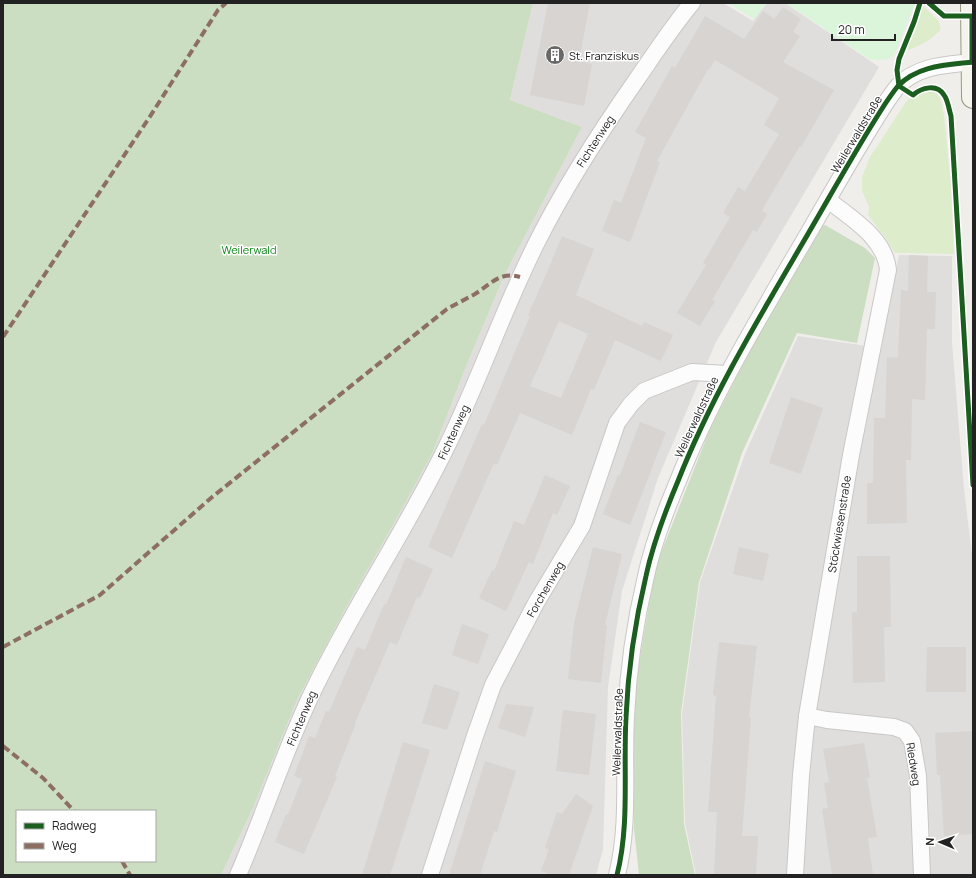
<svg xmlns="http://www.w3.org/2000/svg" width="976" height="878" viewBox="0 0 976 878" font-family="Manrope,sans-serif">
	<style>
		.residential { fill: #dfdedc }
		.grass { fill: #ddeccb }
		.forest { fill: #cbdec1; fill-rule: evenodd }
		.park { fill: #daf5da }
		.building { fill: #d7d4d2; fill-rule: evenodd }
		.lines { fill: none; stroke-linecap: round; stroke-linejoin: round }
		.street-casing { stroke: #c9c8c7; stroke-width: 18 }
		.secondary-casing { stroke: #999a82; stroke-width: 24 }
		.street { stroke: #fdfcfc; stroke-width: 16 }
		.secondary { stroke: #f4f4ed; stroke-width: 22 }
		.quiet { stroke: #8d6e63; stroke-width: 4; stroke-dasharray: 8 4; stroke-linecap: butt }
		.cycleway-casing { stroke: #fff; stroke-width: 8 }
		.cycleway { stroke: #1b5e20; stroke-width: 5 }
		.labels { text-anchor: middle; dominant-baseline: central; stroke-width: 3; stroke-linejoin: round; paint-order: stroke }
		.poi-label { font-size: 11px; fill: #222; stroke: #fff; text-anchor: start }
		.street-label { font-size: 11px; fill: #222; stroke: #fff }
		.park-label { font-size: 11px; fill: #0c8416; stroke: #fff }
	</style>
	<rect width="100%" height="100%" fill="#f0eeeb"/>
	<g class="residential">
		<path d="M533 3H723L753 21 767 3H785L879 67 716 342 658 478 622 591 608 687 603 849 596 875H221L253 808 297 700 349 602 393 525 432 454 465 369 504 276 582 127 510 100Z"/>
		<path d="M899 255 952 256V342L964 489 973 563V875H696L685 823 682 714 700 582 745 454 798 336 881 348Z"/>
	</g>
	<g class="grass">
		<path d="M922 5 938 20 941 29C930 42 917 47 902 52L919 6Z"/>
		<path d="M926 88H933L941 100 944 115 951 186 954 254 895 253 885 237 868 215 869 207 862 191V177L870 157 906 102 916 92Z"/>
	</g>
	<g class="forest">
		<path d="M3 3H533L510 100 582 127 504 276 465 369 432 454 393 525 349 602 297 700 253 808 221 875H3ZM17 811H155V861H17Z"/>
		<path d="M825 225 865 248 875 258 857 343 797 333 742 453 699 582 681 713 684 824 695 875H639L634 829 632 705 655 568 710 429 755 341 817 227Z"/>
	</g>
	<g class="park">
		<path d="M728 3H766L754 19Z"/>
		<path d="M786 3H915L895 53C890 62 878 60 869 59Z"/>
	</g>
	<g class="building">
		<path d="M548 3H590L579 61 592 64 584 106 530 95Z"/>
		<path d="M783 7 801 19 793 32 800 36 783 62 834 90 801 147 800 146 766 203 762 211 767 214 757 232 753 230 712 300 715 301 700 326 677 313 706 265 703 263 730 217 723 213 738 187 745 191 779 134 764 125 779 98 715 60 709 70 708 69 657 161 660 162 630 242 602 231 614 200 621 203 646 138 635 132 672 66 675 68 705 16 744 39 763 11 774 19Z"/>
		<path d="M562 236 594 249 576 295 642 326 644 322 673 335 661 361 615 340 594 390 591 389 572 435 520 413 497 465 494 463 452 558 428 547 482 424 484 425 530 316 528 315 547 272ZM559 321 588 334 561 398 530 386Z"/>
		<path d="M909 255 928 256 927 292H936L935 329H927L925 400 912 399 911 460H906L907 523 867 524V483H873L874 418H885L887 357 898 358 901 290 908 291Z"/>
		<path d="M791 397 823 408 801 474 769 463Z"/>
		<path d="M640 422 666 432 630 525 603 514 618 475H620Z"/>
		<path d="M545 475 570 486 557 515 553 513 533 564 529 562 506 611 479 598 492 570 494 571 514 521 524 525Z"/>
		<path d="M593 547 622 554 605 625H607L601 683 568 679 574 623Z"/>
		<path d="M739 547 769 554 763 581 733 574Z"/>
		<path d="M857 556H890L891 627H884L885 682 853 683 852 612H857Z"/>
		<path d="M406 557 433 569 420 598 417 597 397 645 390 642 355 723H356L335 776 337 777 304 854 275 842 286 814 288 815 302 779 294 776 309 736 315 738 326 711 329 712 357 647 365 650 384 604 386 605Z"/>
		<path d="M462 624 489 634 478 664 452 655Z"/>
		<path d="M719 642 757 646 749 717H751L742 836H758L756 875H714L717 812H708L716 696 713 695Z"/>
		<path d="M927 647H966V692H926Z"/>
		<path d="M434 684 460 692 447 730 422 723Z"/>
		<path d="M506 704 534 707 525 737 498 728Z"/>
		<path d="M563 710 596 714 589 775 556 771Z"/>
		<path d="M972 731 973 753V773H972L973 834 944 836 940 775H937L935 733Z"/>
		<path d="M403 742 430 750 390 875H362Z"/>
		<path d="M864 743 870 778H867L877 837 868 838 873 875H832L822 809 828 808 824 783 829 782 823 749Z"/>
		<path d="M485 761 516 771 497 832 494 831 480 875H449Z"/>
		<path d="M576 794 593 806 569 875H552L541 871 549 849 545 848 557 812 562 814Z"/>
	</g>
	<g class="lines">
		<g class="street-casing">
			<g id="street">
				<path d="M807 716 827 720 894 727 905 731 912 741 918 776 922 875"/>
				<path d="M238 875C265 813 285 748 315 687 355 605 406 530 446 448 479 381 503 310 536 244 565 186 600 132 637 79 655 53 672 27 692 3"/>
				<path d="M430 875 475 736 493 685 536 603 582 526 617 423 631 404 644 391 692 372 727 374"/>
				<path d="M617 875C630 824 623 769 626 717 628 670 635 622 646 576 653 543 665 512 678 481 710 400 754 326 798 251 827 202 854 152 885 104 889 98 893 92 898 86 918 65 947 65 973 62"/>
				<path d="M795 875 801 775 807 716 851 455 888 270C885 238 852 219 828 200"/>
			</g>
		</g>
		<g class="secondary-casing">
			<path id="secondary" d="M972 3 973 97"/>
		</g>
		<use href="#street" class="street"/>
		<use href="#secondary" class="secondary"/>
		<g class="quiet">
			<path d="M3 337 149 118 218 10 226 3"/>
			<path d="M3 647 100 595 211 498 447 309C456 304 466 299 475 294 491 284 500 271 520 277"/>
			<path d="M3 746 43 778 74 811"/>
			<path d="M122 861 130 875"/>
		</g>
		<g class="cycleway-casing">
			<g id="cycleway">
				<path d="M920 3 914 22 899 59 897 70 899 86 913 95C921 88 937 83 944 95 948 100 949 110 951 116L973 485"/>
				<path d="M929 3 944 16H972V62"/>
				<path d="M617 875C630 824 623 769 626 717 628 670 635 622 646 576 653 543 665 512 678 481 710 400 754 326 798 251 827 202 854 152 885 104 889 98 893 92 898 86 918 65 947 65 973 62"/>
			</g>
		</g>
		<use href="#cycleway" class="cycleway"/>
	</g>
	<defs>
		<g id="building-disc" transform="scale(1)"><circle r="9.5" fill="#6a6968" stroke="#fff"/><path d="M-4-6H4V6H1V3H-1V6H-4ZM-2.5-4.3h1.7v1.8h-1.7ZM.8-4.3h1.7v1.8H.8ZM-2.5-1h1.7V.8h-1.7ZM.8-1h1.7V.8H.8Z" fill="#fff"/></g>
	</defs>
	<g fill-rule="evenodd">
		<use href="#building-disc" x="555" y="55"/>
	</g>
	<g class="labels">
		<g class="poi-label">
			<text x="569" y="55">St. Franziskus</text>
		</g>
		<g class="street-label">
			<text transform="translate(856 134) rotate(-59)">Weilerwaldstraße</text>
			<text transform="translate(595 141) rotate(-57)">Fichtenweg</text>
			<text transform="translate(696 417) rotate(-65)">Weilerwaldstraße</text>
			<text transform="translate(453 432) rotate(-65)">Fichtenweg</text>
			<text transform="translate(839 524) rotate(-81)">Stöckwiesenstraße</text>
			<text transform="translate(545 589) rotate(-60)">Forchenweg</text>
			<text transform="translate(301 718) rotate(-67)">Fichtenweg</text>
			<text transform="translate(617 732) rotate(-88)">Weilerwaldstraße</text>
			<text transform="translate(914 764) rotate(81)">Riedweg</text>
		</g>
		<g class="park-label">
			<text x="249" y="249">Weilerwald</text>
		</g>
	</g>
	<rect width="976" height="878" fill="none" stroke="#222222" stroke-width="8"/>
	<rect x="16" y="810" width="140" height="52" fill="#ffffff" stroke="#a7a7a7"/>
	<rect x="24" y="823" width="20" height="6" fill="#1b5e20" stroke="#a7a7a7"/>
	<text x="52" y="830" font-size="12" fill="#222222">Radweg</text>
	<rect x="24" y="843" width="20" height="6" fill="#8d6e63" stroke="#a7a7a7"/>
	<text x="52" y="850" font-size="12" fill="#222222">Weg</text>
	<g transform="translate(940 842) rotate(272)" stroke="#ffffff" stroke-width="3" paint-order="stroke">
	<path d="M0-3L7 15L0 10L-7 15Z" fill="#222222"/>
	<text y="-6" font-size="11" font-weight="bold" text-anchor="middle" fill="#222222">N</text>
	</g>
	<path d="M832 34v6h63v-6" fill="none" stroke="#222222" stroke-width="2"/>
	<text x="838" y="34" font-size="12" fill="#222222" stroke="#ffffff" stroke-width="3" paint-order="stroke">20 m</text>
</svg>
